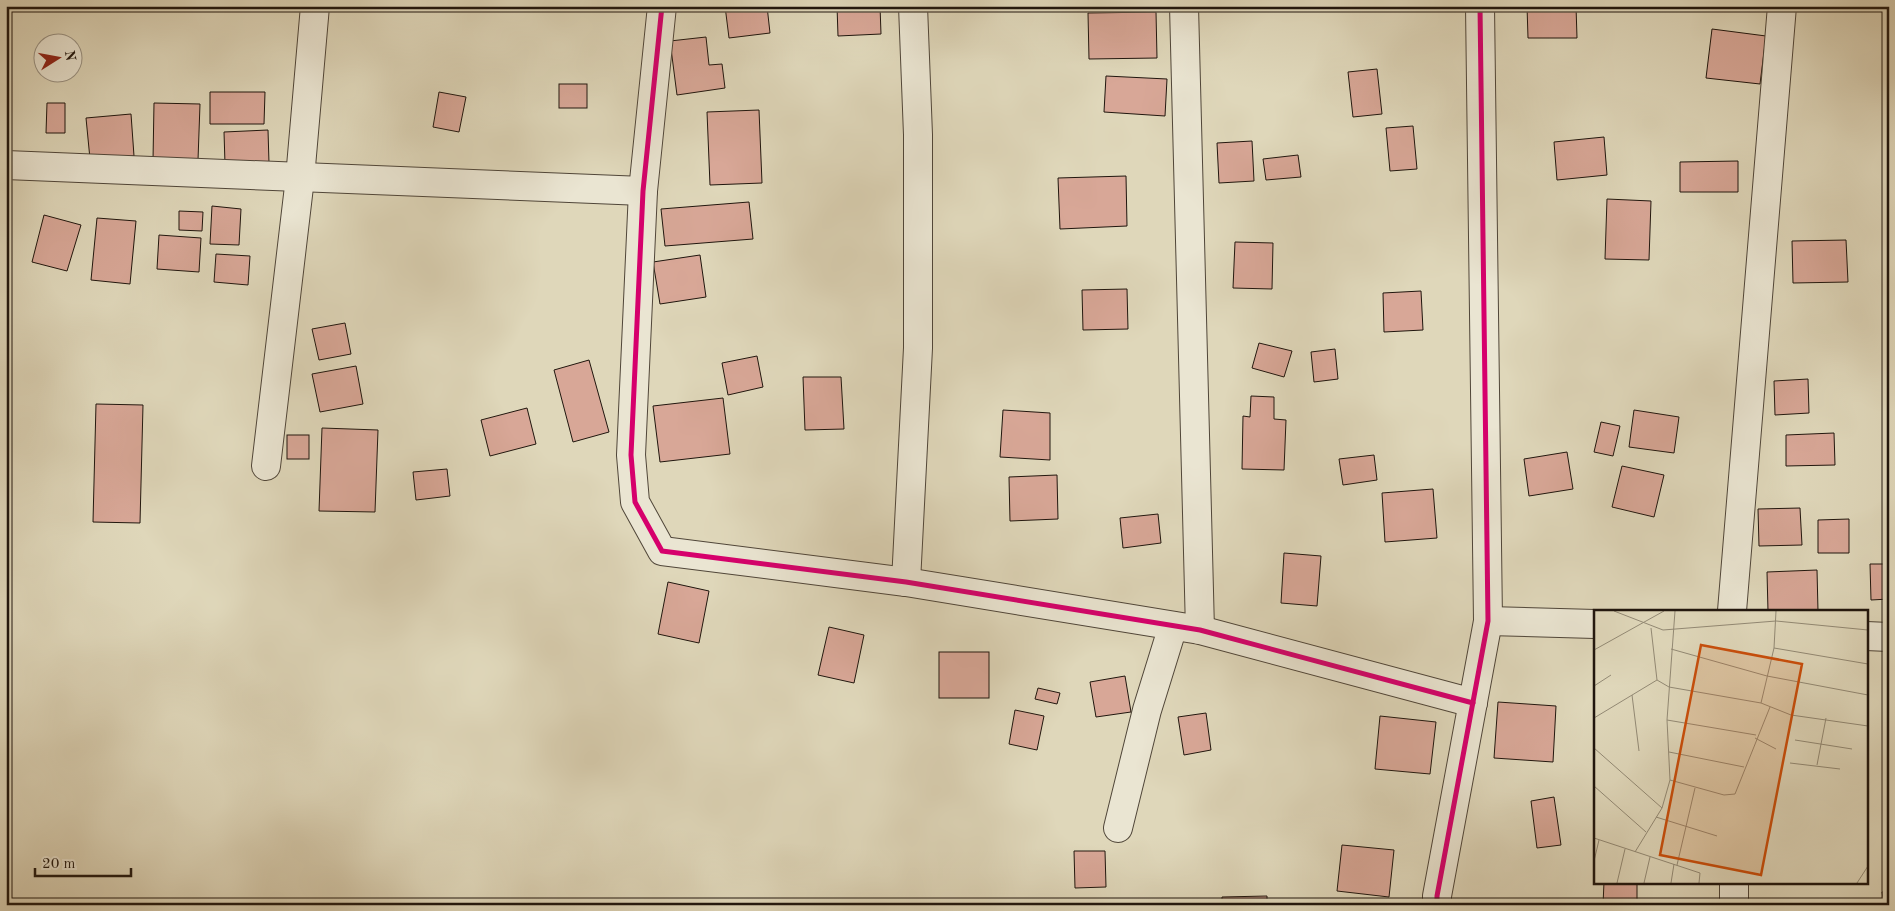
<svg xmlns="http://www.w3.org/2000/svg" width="1895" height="911" viewBox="0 0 1895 911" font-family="'Old Standard TT',serif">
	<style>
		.building { fill: #d8a797; stroke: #20160e }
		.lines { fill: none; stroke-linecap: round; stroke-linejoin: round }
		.street-casing { stroke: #504639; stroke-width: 30 }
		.street { stroke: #eae5d2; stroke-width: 28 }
		.cycleway-casing { stroke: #eae5d2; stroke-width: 8 }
		.cycleway { stroke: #d6006c; stroke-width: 5 }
		.inset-road { fill: none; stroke: #938a75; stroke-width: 1 }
		.view { fill: #ca4f0c; fill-opacity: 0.15; stroke: #ca4f0c; stroke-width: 2.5 }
		.inset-edge { fill: none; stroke: #20160e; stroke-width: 2.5 }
	</style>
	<rect width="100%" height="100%" fill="#dfd7ba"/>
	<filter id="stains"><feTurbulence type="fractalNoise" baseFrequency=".004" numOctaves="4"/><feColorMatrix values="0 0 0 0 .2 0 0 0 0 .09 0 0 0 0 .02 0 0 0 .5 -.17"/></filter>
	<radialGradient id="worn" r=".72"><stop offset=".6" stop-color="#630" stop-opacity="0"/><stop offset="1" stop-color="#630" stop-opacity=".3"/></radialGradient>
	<g class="building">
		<path d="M27 6H64V8Z"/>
		<rect x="71" y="6" width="53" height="4"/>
		<path d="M725 6H767L770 33 729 38Z"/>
		<path d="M837 6H880L881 34 838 36Z"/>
		<path d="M1527 6H1576L1577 38H1528Z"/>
		<path d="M1156 12 1157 58 1089 59 1088 13Z"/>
		<path d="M1712 29 1766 36 1760 84 1706 78Z"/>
		<path d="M706 37 709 65 722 64 725 88 677 95 670 41Z"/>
		<path d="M1377 69 1382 114 1353 117 1348 72Z"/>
		<path d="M1106 76 1167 79 1165 116 1104 112Z"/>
		<rect x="559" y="84" width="28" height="24"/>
		<path d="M210 92H265L264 124H210Z"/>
		<path d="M439 92 466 97 459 132 433 127Z"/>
		<path d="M47 103H65V133H46Z"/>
		<path d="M154 103 200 104 198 160H153Z"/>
		<path d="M759 110 762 183 710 185 707 112Z"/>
		<path d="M131 114 134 156 90 159 86 118Z"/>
		<path d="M1413 126 1417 169 1390 171 1386 128Z"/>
		<path d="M268 130 269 163 225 164 224 132Z"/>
		<path d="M1604 137 1607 175 1557 180 1554 142Z"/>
		<path d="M1252 141 1254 181 1219 183 1217 143Z"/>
		<path d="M1298 155 1301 177 1266 180 1263 159Z"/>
		<path d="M1738 161V192H1680V162Z"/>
		<path d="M1126 176 1127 226 1060 229 1058 178Z"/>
		<path d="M1607 199 1651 201 1649 260 1605 259Z"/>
		<path d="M749 202 753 239 665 246 661 209Z"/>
		<path d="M212 206 241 209 239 245 210 244Z"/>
		<path d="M179 211 203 212 202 231 179 230Z"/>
		<path d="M44 215 81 225 67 271 32 262Z"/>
		<path d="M97 218 136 221 130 284 91 280Z"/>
		<path d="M159 235 201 238 199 272 157 269Z"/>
		<path d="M1846 240 1848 282 1793 283 1792 241Z"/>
		<path d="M1235 242 1273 243 1272 289 1233 288Z"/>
		<path d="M216 254 250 256 248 285 214 282Z"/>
		<path d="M700 255 706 297 660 304 653 262Z"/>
		<path d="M1127 289 1128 329 1083 330 1082 290Z"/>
		<path d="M1421 291 1423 330 1384 332 1383 293Z"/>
		<path d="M345 323 351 354 319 360 312 329Z"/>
		<path d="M1259 343 1292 351 1284 377 1252 368Z"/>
		<path d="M1335 349 1338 379 1314 382 1311 352Z"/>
		<path d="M757 356 763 387 728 395 722 363Z"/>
		<path d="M589 360 609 432 573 442 554 370Z"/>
		<path d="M356 366 363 404 320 412 312 374Z"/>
		<path d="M803 377H841L844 429 805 430Z"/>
		<path d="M1808 379 1809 413 1775 415 1774 381Z"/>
		<path d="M1251 396 1274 397V419L1286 420 1284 470 1242 469 1243 416 1250 417Z"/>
		<path d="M723 398 730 454 660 462 653 406Z"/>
		<path d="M96 404 143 405 140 523 93 522Z"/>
		<path d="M527 408 536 444 490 456 481 420Z"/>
		<path d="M1003 410 1050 413V460L1000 457Z"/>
		<path d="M1634 410 1679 417 1674 453 1629 447Z"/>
		<path d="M1601 422 1620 426 1613 456 1594 452Z"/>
		<path d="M322 428 378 430 375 512 319 511Z"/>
		<path d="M1834 433 1835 465 1786 466V435Z"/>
		<rect x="287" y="435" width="22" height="24"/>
		<path d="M1567 452 1573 489 1529 496 1524 459Z"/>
		<path d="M1374 455 1377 480 1343 485 1339 459Z"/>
		<path d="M1622 466 1664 475 1654 517 1612 507Z"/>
		<path d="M447 469 450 496 416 500 413 472Z"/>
		<path d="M1057 475 1058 519 1010 521 1009 477Z"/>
		<path d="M1433 489 1437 538 1385 542 1382 493Z"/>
		<path d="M1800 508 1802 545 1759 546 1758 509Z"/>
		<path d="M1158 514 1161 543 1123 548 1120 518Z"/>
		<path d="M1849 519V553H1818V520Z"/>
		<path d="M1284 553 1321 556 1317 606 1281 603Z"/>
		<path d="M1870 564H1889V599L1871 600Z"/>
		<path d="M1817 570 1818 611H1768L1767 572Z"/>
		<path d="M668 582 709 591 699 643 658 634Z"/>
		<path d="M829 627 864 635 854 683 818 675Z"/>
		<rect x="939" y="652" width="50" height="46"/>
		<path d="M1125 676 1131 712 1096 717 1090 682Z"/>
		<path d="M1038 688 1060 693 1057 704 1035 699Z"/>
		<path d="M1498 702 1556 706 1553 762 1494 758Z"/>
		<path d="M1015 710 1044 716 1037 750 1009 744Z"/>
		<path d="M1206 713 1211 750 1184 755 1178 717Z"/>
		<path d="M1380 716 1436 722 1430 774 1375 769Z"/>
		<path d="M1554 797 1561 845 1537 848 1531 801Z"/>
		<path d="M1342 845 1394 850 1389 897 1337 891Z"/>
		<path d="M1074 851H1105L1106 887 1075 888Z"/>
		<path d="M1604 882 1637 883V905H1603Z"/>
		<path d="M1889 891V905H1884L1882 892Z"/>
		<path d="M1267 896V905H1222V897Z"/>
	</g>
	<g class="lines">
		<g class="street-casing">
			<g id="street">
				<path d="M662 6 643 191 631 455 635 502 662 551 906 582 1200 630 1473 703"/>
				<path d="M1184 6 1200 630"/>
				<path d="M6 165 643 191"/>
				<path d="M266 466 300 178 315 6"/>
				<path d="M906 582 918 348V135L913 6"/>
				<path d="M1732 611 1782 6"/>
				<path d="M1488 621 1595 624"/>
				<path d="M1866 636 1889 637"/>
				<path d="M1118 828 1147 710 1173 626"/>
				<path d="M1734 882V905"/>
				<path d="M1437 905V896L1488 621 1480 6"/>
			</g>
		</g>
		<use href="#street" class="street"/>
		<g class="cycleway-casing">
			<g id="cycleway">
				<path d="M662 6 643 191 631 455 635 502 662 551 906 582 1200 630 1473 703"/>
				<path d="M1437 905V896L1488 621 1480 6"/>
			</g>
		</g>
		<use href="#cycleway" class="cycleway"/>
	</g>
	<g transform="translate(1594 610)">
		<rect width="274" height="274" fill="#dfd7ba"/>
		<path class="inset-road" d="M20 1 69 20 182 11 274 20M180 38 274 54M77 39 173 66 274 85M0 40 70 1M63 70 75 77 167 93 197 105 274 116M0 76 17 65M38 85 45 141M167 93 180 38 182 1M0 108 63 70 57 18M73 110 162 125M161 128 182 139M201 130 258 139M0 138 68 198M75 142 150 157M196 153 246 159M223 155 232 108M76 170 130 185 141 184 176 97M0 176 52 222M62 207 123 226M0 228 106 263 105 273M41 242 68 198 76 170 73 110 81 1M0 251 5 230M83 255 101 178M23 273 31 239M50 273 56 247M77 273 80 254M263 273 274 256"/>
		<path class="view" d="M107 35 208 54 167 265 66 245Z"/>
		<rect width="274" height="274" class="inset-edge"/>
	</g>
	<rect width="1895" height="911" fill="none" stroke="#dfd7ba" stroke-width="25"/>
	<rect x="8" y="8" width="1880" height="896" fill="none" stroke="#20160e" stroke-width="2.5"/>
	<rect x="12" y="12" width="1870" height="886" fill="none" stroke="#20160e"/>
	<g transform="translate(58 58) rotate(79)"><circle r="24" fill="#eae5d2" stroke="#999284"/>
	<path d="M0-4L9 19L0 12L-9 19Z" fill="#8f2418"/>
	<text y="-8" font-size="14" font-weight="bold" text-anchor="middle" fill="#20160e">N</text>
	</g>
	<path d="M35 868v8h96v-8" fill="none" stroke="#20160e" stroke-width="2.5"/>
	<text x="42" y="868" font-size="15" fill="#20160e" stroke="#eae5d2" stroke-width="4" paint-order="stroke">20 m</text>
	<rect width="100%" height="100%" filter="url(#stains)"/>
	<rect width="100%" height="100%" fill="url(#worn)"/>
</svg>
